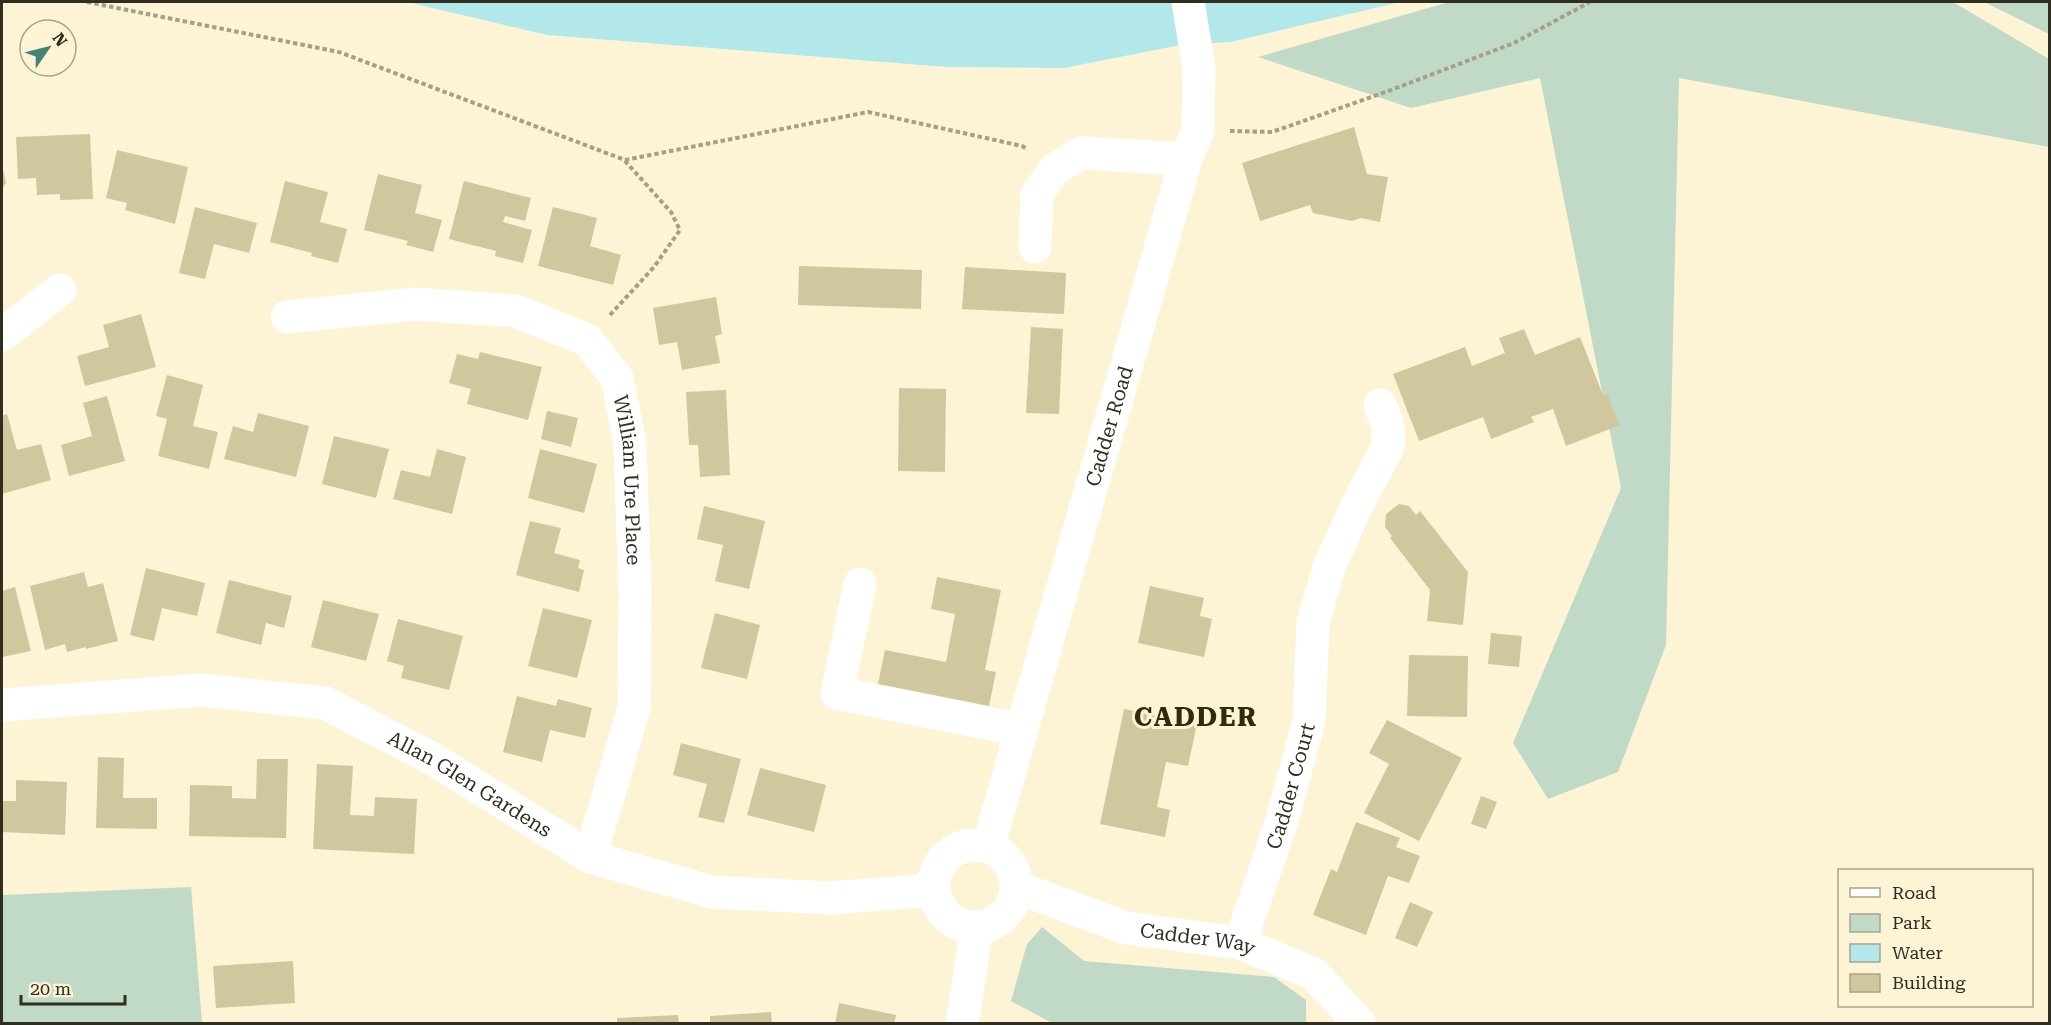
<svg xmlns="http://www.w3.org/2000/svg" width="2051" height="1025" viewBox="0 0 2051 1025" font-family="'Roboto Serif',serif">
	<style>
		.green { fill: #c1dac8 }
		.water { fill: #b2e8ea }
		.building { fill: #d1c79f }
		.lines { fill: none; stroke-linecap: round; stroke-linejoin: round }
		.path { stroke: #a59f88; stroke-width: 4; stroke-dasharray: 4.5 3; stroke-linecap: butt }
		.minor { stroke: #fff; stroke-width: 33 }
		.labels { text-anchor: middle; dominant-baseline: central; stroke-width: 6; stroke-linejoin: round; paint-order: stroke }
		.street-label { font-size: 20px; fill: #302d21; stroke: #fcf4d5 }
		.district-label { font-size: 26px; font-weight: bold; letter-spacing: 1.5px; fill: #312a11; stroke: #fcf4d5 }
	</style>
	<rect width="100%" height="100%" fill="#fcf4d5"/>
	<g class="green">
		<path d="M1449 2H1953L2049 59V147L1679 78 1666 645 1618 772 1548 799 1513 743 1621 488 1540 78 1411 108 1258 57Z"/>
		<path d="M1984 2H2049V34Z"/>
		<path d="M191 887 202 1023H2V895Z"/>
		<path d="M1042 927 1084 961 1274 977 1306 1000V1023H1052L1011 1001 1027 944Z"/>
	</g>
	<path class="water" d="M407 2H1400L1231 42 1180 45 1064 68 947 67 547 35Z"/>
	<g class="building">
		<path d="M1354 127 1367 174 1388 177 1380 222 1361 218 1352 221 1313 213 1310 205 1260 221 1242 163Z"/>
		<path d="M90 134 93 199 60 200V194L37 195 36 178 18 179 16 137Z"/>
		<path d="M117 150 188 167 175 224 125 210 127 203 106 198Z"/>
		<path d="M2 165 6 183 2 189Z"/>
		<path d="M378 174 422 185 415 213 442 220 433 252 406 245 408 241 364 230Z"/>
		<path d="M285 181 328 192 320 222 347 229 338 263 311 256 312 253 270 242Z"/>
		<path d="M464 181 531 198 525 221 505 216 503 222 532 230 523 263 495 256 496 251 449 239Z"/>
		<path d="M195 207 257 223 249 253 214 244 205 279 179 273Z"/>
		<path d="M553 207 597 218 590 246 621 255 613 285 538 266Z"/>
		<path d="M799 266 922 270 921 309 798 305Z"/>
		<path d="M965 267 1066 273 1064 314 962 309Z"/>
		<path d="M716 297 722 334 715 336 720 363 682 370 677 342 659 345 653 308Z"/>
		<path d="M141 314 156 367 85 386 77 356 109 347 103 325Z"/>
		<path d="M1031 327 1063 329 1059 414 1026 413Z"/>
		<path d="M1524 329 1535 355 1580 337 1603 395 1607 394 1620 425 1566 446 1553 409 1531 417 1534 422 1491 439 1483 417 1419 441 1393 374 1465 347 1472 366 1505 353 1499 338Z"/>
		<path d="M480 352 542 367 528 420 467 404 471 389 449 383 457 354 478 359Z"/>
		<path d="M167 375 203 385 193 426 218 432 209 469 158 456 167 419 156 416Z"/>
		<path d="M899 388 946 389 945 472 898 471Z"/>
		<path d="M726 390 730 475 700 477 698 445H689L686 392Z"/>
		<path d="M107 396 125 461 69 476 61 445 92 436 83 403Z"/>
		<path d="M547 411 578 418 571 447 541 439Z"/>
		<path d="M258 413 309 426 296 477 224 459 233 426 253 432Z"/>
		<path d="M7 414 17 450 41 444 51 480 2 494V416Z"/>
		<path d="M334 436 389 449 376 498 322 484Z"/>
		<path d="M437 449 466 457 452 514 393 499 401 470 430 477Z"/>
		<path d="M540 449 597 464 584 513 528 498Z"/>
		<path d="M1399 504 1409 506 1416 515 1420 511 1468 572 1463 625 1427 621 1430 590 1390 538 1392 536 1385 527 1386 514Z"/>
		<path d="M704 506 765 521 749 589 715 581 723 545 697 539Z"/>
		<path d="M530 521 561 528 554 553 580 560 578 568 584 570 579 592 516 575Z"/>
		<path d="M146 568 205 583 197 616 162 608 154 641 130 635Z"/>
		<path d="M84 572 88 587 103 583 118 641 86 649V647L67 652 65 644 45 650 30 586Z"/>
		<path d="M937 577 1001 590 985 670 996 672 989 706 878 684 885 650 946 662 955 614 931 609Z"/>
		<path d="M229 580 292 596 284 628 266 623 261 645 216 633Z"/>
		<path d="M1150 586 1204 598 1200 616 1212 619 1204 657 1138 643Z"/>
		<path d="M15 587 31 651 2 657V591Z"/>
		<path d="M323 600 379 614 366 661 311 647Z"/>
		<path d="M543 608 592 620 577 678 528 666Z"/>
		<path d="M715 613 760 625 747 679 701 668Z"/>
		<path d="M398 619 463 636 449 690 401 678 404 666 387 661Z"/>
		<path d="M1491 633 1522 636 1519 667 1488 664Z"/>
		<path d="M1409 655 1468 656 1467 717 1407 716Z"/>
		<path d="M517 696 556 706 558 699 592 708 585 738 550 730 542 762 503 752Z"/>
		<path d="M1124 709 1197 724 1188 766 1166 762 1157 807 1170 810 1165 837 1100 824Z"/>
		<path d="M1387 720 1462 758 1419 841 1364 813 1389 764 1369 753Z"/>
		<path d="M681 743 741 759 724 823 698 817 707 784 673 775Z"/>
		<path d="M98 757 124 758 123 798H157V829L96 828Z"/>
		<path d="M257 759H288L286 838 189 836 190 785 232 786V798L256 799Z"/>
		<path d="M317 764 353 766 350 815 374 816 375 797 417 799 414 854 313 849Z"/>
		<path d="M760 768 826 785 814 832 747 815Z"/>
		<path d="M16 780 67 782 65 835 2 832V801H16Z"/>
		<path d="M1481 796 1497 802 1486 829 1471 824Z"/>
		<path d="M1356 822 1400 838 1396 847 1420 856 1409 883 1388 876 1366 935 1313 915 1331 869 1337 872Z"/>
		<path d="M1410 902 1433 912 1417 947 1395 938Z"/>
		<path d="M293 961 295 1003 216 1008 213 966Z"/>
		<path d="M839 1003 896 1015 894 1024H835Z"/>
		<path d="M771 1012 772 1024H710V1016Z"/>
		<path d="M678 1015 679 1024H617V1018Z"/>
	</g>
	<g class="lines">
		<g class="path">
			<path d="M87 2 339 52 625 160 868 112 1022 146 1027 149"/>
			<path d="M1230 131 1272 132 1391 90 1514 43 1590 2"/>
			<path d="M610 315 654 267 680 230 671 212 625 161"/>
		</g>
		<g class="minor">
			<path d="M1035 247 1037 194 1054 170 1081 153 1186 159"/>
			<path id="s1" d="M287 317 415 304 516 311 587 340 617 378 630 444 635 596 634 709 590 857"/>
			<path d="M2 335 60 290"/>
			<path d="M860 584 837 693 1021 730"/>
			<path id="s2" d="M2 705 201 690 325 703 433 759 590 857 712 892 829 898 934 890"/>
			<circle cx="975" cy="886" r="41"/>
			<path id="s3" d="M988 847 1186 159 1198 130 1199 68 1188 2"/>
			<path id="s4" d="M1016 887 1126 928 1240 943 1314 974 1360 1024"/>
			<path id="s5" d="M1240 943 1282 820 1309 721 1313 623 1330 565 1358 503 1388 447V425L1380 405"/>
			<path d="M962 1024 977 927"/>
		</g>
	</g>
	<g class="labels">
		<g class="street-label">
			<text stroke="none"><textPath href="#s3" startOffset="438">Cadder Road</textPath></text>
			<text stroke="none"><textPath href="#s1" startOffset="458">William Ure Place</textPath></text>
			<text stroke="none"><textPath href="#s2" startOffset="490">Allan Glen Gardens</textPath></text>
			<text stroke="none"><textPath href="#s5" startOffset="165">Cadder Court</textPath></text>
			<text stroke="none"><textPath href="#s4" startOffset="190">Cadder Way</textPath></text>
		</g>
		<g class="district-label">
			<text x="1196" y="717">CADDER</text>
		</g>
	</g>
	<rect width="2051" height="1025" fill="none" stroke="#302d21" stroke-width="6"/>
	<rect x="1838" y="869" width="195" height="138" fill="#fcf4d5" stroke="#aaa48d" stroke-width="1.5"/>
	<rect x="1850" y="888" width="30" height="9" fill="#ffffff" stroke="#aaa48d" stroke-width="1.5"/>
	<text x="1892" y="899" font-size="18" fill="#302d21">Road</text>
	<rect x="1850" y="914" width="30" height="18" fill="#c1dac8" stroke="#aaa48d" stroke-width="1.5"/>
	<text x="1892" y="929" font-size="18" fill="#302d21">Park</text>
	<rect x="1850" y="944" width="30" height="18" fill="#b2e8ea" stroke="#aaa48d" stroke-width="1.5"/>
	<text x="1892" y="959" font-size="18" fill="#302d21">Water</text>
	<rect x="1850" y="974" width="30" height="18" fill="#d1c79f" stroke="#aaa48d" stroke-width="1.5"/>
	<text x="1892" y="989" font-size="18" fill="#302d21">Building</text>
	<g transform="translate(48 48) rotate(55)"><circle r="28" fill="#fcf4d5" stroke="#aaa48d" stroke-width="1.5"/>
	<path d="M0-4.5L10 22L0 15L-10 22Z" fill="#428475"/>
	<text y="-9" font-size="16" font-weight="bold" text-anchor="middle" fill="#302d21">N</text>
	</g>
	<path d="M21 995v9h104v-9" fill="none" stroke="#302d21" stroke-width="3"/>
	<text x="30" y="995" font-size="18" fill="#302d21" stroke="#fcf4d5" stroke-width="4.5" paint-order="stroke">20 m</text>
</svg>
